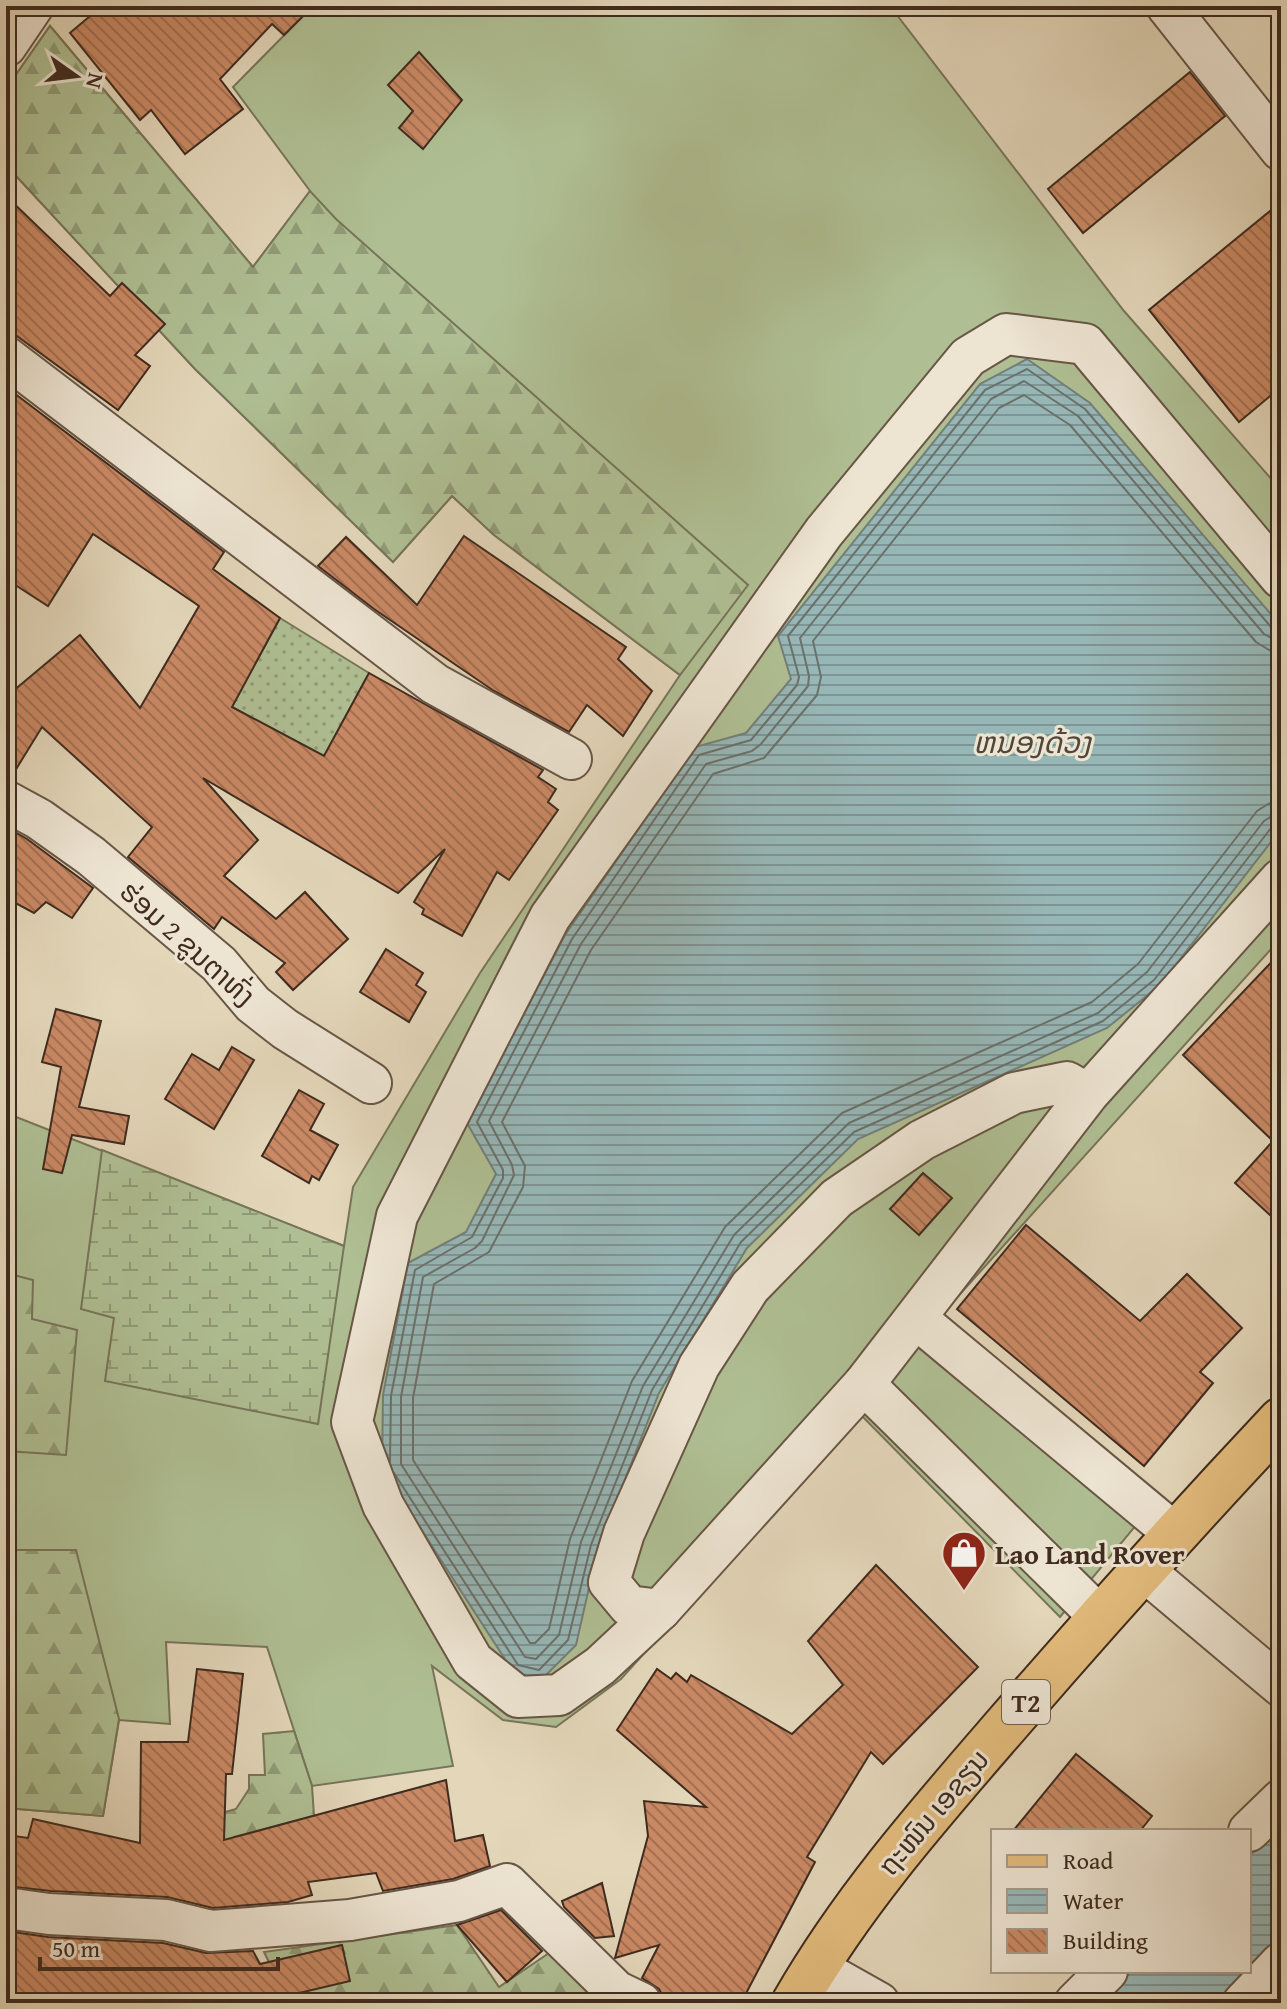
<svg xmlns="http://www.w3.org/2000/svg" width="1287" height="2009" viewBox="0 0 1287 2009" font-family="'Gentium Book Plus','Noto Sans Lao',serif">
	<style>
		.grass { fill: #afbf93; stroke: #777559; stroke-width: 2 }
		.forest { fill: url(#forest-firs); stroke: #777559; stroke-width: 2 }
		.wetland { fill: url(#wetland-marsh); stroke: #777559; stroke-width: 2 }
		.garden { fill: url(#garden-dots); stroke: #777559; stroke-width: 2 }
		.water { fill: url(#water-rules); stroke: #747f7a; stroke-width: 2 }
		.lines { fill: none; stroke-linecap: round; stroke-linejoin: round }
		.shore { stroke: #6b716b; stroke-width: 2 }
		.building { fill: url(#building-back-hatch); stroke: #3f2b1f; stroke-width: 2 }
		.minor-casing { stroke: #685646; stroke-width: 44 }
		.major-casing { stroke: #3f2b1f; stroke-width: 48 }
		.minor { stroke: #ede4d2; stroke-width: 40 }
		.major { stroke: #e2bb7c; stroke-width: 44 }
		.labels { text-anchor: middle; dominant-baseline: central; stroke-width: 6; stroke-linejoin: round; paint-order: stroke }
		.shield { fill: #ede4d2; stroke: #736255; stroke-width: 2 }
		.shield-label { font-size: 26px; font-weight: bold; fill: #3f2b1f }
		.street-label { font-size: 28px; fill: #3f2b1f; stroke: #ede4d2 }
		.poi-label { font-size: 28px; font-weight: bold; fill: #3f2b1f; stroke: #ede4d2; text-anchor: start }
		.water-label { font-size: 30px; font-style: italic; fill: #51473d; stroke: #ede4d2 }
	</style>
	<defs>
		<pattern id="forest-firs" width="22" height="20" patternUnits="userSpaceOnUse" patternTransform="scale(2)"><rect width="22" height="20" fill="#afbf93"/><path d="M5 1l3.5 6h-7zM16 11l3.5 6h-7z" fill="#909b77"/></pattern>
		<pattern id="wetland-marsh" width="20" height="14" patternUnits="userSpaceOnUse" patternTransform="scale(2)"><rect width="20" height="14" fill="#afbf93"/><path d="M1 5h8M5 5V1M11 12h8M15 12V8" fill="none" stroke="#909b77"/></pattern>
		<pattern id="garden-dots" width="8" height="8" patternUnits="userSpaceOnUse" patternTransform="scale(2)"><rect width="8" height="8" fill="#afbf93"/><path d="M2 2h.1M6 6h.1" fill="none" stroke="#909b77" stroke-width="1.8" stroke-linecap="round"/></pattern>
		<pattern id="water-rules" width="6" height="5" patternUnits="userSpaceOnUse" patternTransform="scale(2)"><rect width="6" height="5" fill="#97b7b7"/><path d="M0 2.5h6" fill="none" stroke="#7d9594"/></pattern>
		<pattern id="building-back-hatch" width="6" height="6" patternUnits="userSpaceOnUse" patternTransform="scale(2)"><rect width="6" height="6" fill="#c98964"/><path d="M-1 5l2 2M0 0l6 6M5-1l2 2" fill="none" stroke="#a57052"/></pattern>
	</defs>
	<rect width="100%" height="100%" fill="#e3d6b9"/>
	<filter id="stains"><feTurbulence type="fractalNoise" baseFrequency=".0025" numOctaves="4"/><feColorMatrix values="0 0 0 0 .2 0 0 0 0 .09 0 0 0 0 .02 0 0 0 .5 -.17"/></filter>
	<radialGradient id="worn" r=".72"><stop offset=".6" stop-color="#630" stop-opacity="0"/><stop offset="1" stop-color="#630" stop-opacity=".3"/></radialGradient>
	<path class="grass" d="M313 6H890L1124 311 1281 490V938L942 1314 1156 1501 1060 1617 860 1414 621 1679 556 1727 503 1720 432 1666 453 1766 312 1786 267 1647 166 1642 170 1724 119 1720 103 1816 6 1808V1113L344 1246 353 1187 480 973 680 675 494 535 452 496 393 562 195 369 6 165V89L50 26 253 267 310 191 233 87Z"/>
	<g class="forest">
		<path d="M50 26 253 267 310 191 336 219 748 585 680 675 494 535 452 496 393 562 195 369 6 165V89Z"/>
		<path d="M6 1273 33 1280 32 1319 77 1330 66 1455 6 1451Z"/>
		<path d="M6 1550H76L119 1719 103 1816 6 1808Z"/>
		<path d="M294 1731 312 1786 314 1816 234 1837 237 1850 161 1830 236 1809 249 1789V1775H265L263 1734Z"/>
		<path d="M457 1925 499 1987 552 1951 598 1991 587 2003H289L264 1952Z"/>
	</g>
	<path class="wetland" d="M102 1150 344 1246 318 1424 105 1381 114 1318 81 1309Z"/>
	<path class="garden" d="M280 618 369 673 324 756 232 707Z"/>
	<g class="water">
		<path d="M1027 359 1090 403 1281 626V829L1160 985 1107 1028 858 1139 747 1248 659 1393 598 1548 576 1645 540 1681 514 1673 382 1469 383 1395 408 1263 466 1232 496 1174 467 1123 565 935 695 747 746 733 791 679 778 636 980 384Z"/>
		<path d="M1281 1824V1959L1238 2003H1099L1132 1971H1249V1856Z"/>
	</g>
	<g class="lines">
		<g class="shore">
			<path d="M1281 640 1273 639 1264 634 1078 416 1024 381 991 399 800 638 809 676 808 686 761 744 752 751 706 764 581 944 489 1121 512 1165 514 1175 482 1241 475 1248 423 1277 401 1397V1464L525 1657 536 1659 559 1635 581 1542 643 1386 734 1235 849 1123 1098 1013 1147 972 1264 821 1272 816 1281 814"/>
			<path d="M1281 652 1269 650 1256 642 1070 425 1024 395 999 408 813 641 821 677 817 695 764 758 713 774 591 950 502 1122 525 1166 523 1187 489 1252 434 1284 413 1398V1460L530 1643H535L549 1629 570 1539 632 1381 725 1227 842 1113 1092 1002 1138 964 1257 811 1268 804 1281 802"/>
			<path d="M390 1462 391 1396 415 1270 472 1237 503 1178V1170L477 1122 572 939 699 755 751 740 797 685 799 677 788 636 985 390 1027 369 1085 409 1271 627 1281 630"/>
			<path d="M394 1473 518 1665 539 1670 568 1640 591 1545 652 1390 741 1242 854 1132 1103 1021 1154 980 1271 828 1281 825"/>
		</g>
	</g>
	<g class="building">
		<path d="M102 6H313L284 35 272 24 220 79 243 109 185 154 151 110 140 120 70 33Z"/>
		<path d="M419 52 462 100 423 149 399 128 413 111 388 85Z"/>
		<path d="M1190 72 1225 116 1083 233 1048 189Z"/>
		<path d="M6 196 110 296 122 283 165 324 135 355 150 366 118 410 6 328Z"/>
		<path d="M1281 202V387L1239 422 1149 310Z"/>
		<path d="M6 387 224 552 213 569 280 618 232 707 324 756 369 673 543 770 538 777 556 789 548 802 558 810 509 880 497 872 462 936 422 914 424 909 414 902 445 849 398 893 203 778 258 840 224 876 276 919 305 892 348 939 293 990 276 972 285 963 222 917 214 929 128 857 152 827 42 727 10 779 6 778V697L80 635 140 708 199 606 93 534 48 606 6 579Z"/>
		<path d="M464 536 626 647 618 659 652 691 623 736 587 705 569 732 494 691 374 609 318 566 346 537 417 605Z"/>
		<path d="M6 827 27 839 93 888 72 918 46 902 34 913 6 898Z"/>
		<path d="M386 949 423 973 416 985 426 992 409 1022 360 992Z"/>
		<path d="M1281 952V1225L1235 1183 1273 1141 1183 1055Z"/>
		<path d="M56 1009 101 1021 79 1107 129 1116 124 1144 72 1135 62 1173 43 1169 61 1067 42 1062Z"/>
		<path d="M232 1047 254 1060 214 1129 165 1099 192 1054 219 1070Z"/>
		<path d="M299 1090 324 1104 310 1130 338 1145 319 1180 312 1176 309 1183 262 1156Z"/>
		<path d="M923 1173 952 1198 919 1235 890 1209Z"/>
		<path d="M1026 1225 1140 1321 1187 1274 1242 1328 1200 1372 1213 1383 1144 1466 957 1309Z"/>
		<path d="M876 1565 978 1667 883 1764 871 1752 807 1857 815 1862 741 2003H674L663 1997 659 1989 642 1978 659 1945 615 1958 648 1836 644 1801 706 1807 617 1730 657 1669 671 1679 676 1673 687 1682 691 1675 792 1734 843 1685 808 1641Z"/>
		<path d="M197 1669 243 1674 232 1774H226L224 1840 446 1780 455 1841 483 1835 490 1866 453 1879 383 1891 376 1873 308 1882 312 1895 288 1902 213 1908 167 1897 51 1891 6 1886V1835L28 1838 33 1819 140 1843 141 1742H188Z"/>
		<path d="M1076 1754 1152 1816 1140 1831H1013Z"/>
		<path d="M602 1883 614 1936 595 1938 564 1907 562 1901Z"/>
		<path d="M501 1910 542 1951 507 1982 457 1925Z"/>
		<path d="M6 1931 48 1937 163 1943 206 1953 253 1951 260 1964 342 1945 350 1981 278 1998 280 2003H221L216 1994 199 2003H6Z"/>
	</g>
	<g class="lines">
		<g class="minor-casing">
			<g id="minor">
				<path d="M1167 6 1281 150"/>
				<path d="M6 46 33 6"/>
				<path d="M6 357 435 684 571 759"/>
				<path d="M6 801 39 819 91 856 219 964 253 1004 285 1029 371 1083"/>
				<path d="M1088 1094 1067 1082 1014 1093 922 1140 837 1198 750 1287 699 1366 624 1533 609 1582 629 1606 660 1610 864 1384 1088 1094 1281 879"/>
				<path d="M917 1319 1174 1533"/>
				<path d="M864 1384 1100 1617"/>
				<path d="M1142 1569 1281 1686"/>
				<path d="M660 1610 600 1666 559 1695 518 1697 473 1661 383 1505 352 1422 397 1216 550 917 824 532 968 357 1006 334 1085 344 1281 578"/>
				<path d="M1249 1831 1281 1800"/>
				<path d="M6 1908 49 1914 166 1920 211 1931 350 1920 459 1901 507 1884 616 1991 641 2003"/>
				<path d="M815 1967 879 2003"/>
				<path d="M1075 2003 1107 1971"/>
				<path d="M1243 2003 1281 1963"/>
			</g>
		</g>
		<g class="major-casing">
			<path id="major" d="M794 2003C853 1900 931 1812 1008 1723 1097 1620 1188 1519 1281 1420"/>
		</g>
		<use href="#minor" class="minor"/>
		<use href="#major" class="major"/>
	</g>
	<defs>
		<g id="shop-pin" transform="scale(2.3)"><path d="M0 17L-7.5 6A9.5 9.5 0 1 1 7.5 6Z" fill="#8f2418" stroke="#ede4d2"/><path d="M-5-2.5h2.3a2.7 3.5 0 0 1 5.4 0H5L5.5 6h-11ZM-1.5-2.5h3a1.5 2.3 0 0 0-3 0Z" fill="#fff"/></g>
	</defs>
	<g fill-rule="evenodd">
		<use href="#shop-pin" x="964" y="1553"/>
	</g>
	<g class="labels">
		<rect class="shield" x="1002" y="1680" width="48" height="44" rx="6"/>
		<g class="shield-label">
			<text x="1026" y="1702">T2</text>
		</g>
		<g class="street-label">
			<text transform="translate(188 943) rotate(42)">ຮ່ອມ 2 ຂູນຕາທົ່ງ</text>
			<text transform="translate(933 1812) rotate(-50)">ຖະໜົນ ເອຊຽນ</text>
		</g>
		<g class="poi-label">
			<text x="995" y="1553">Lao Land Rover</text>
		</g>
		<g class="water-label">
			<text x="1032" y="742">ຫນອງດ້ວງ</text>
		</g>
	</g>
	<rect width="1287" height="2009" fill="none" stroke="#e3d6b9" stroke-width="32"/>
	<rect x="8" y="8" width="1271" height="1993" fill="none" stroke="#3f2b1f" stroke-width="4"/>
	<rect x="16" y="16" width="1255" height="1977" fill="none" stroke="#3f2b1f" stroke-width="2"/>
	<rect x="991" y="1829" width="260" height="144" fill="#ede4d2" stroke="#a79a8a" stroke-width="2"/>
	<rect x="1007" y="1855" width="40" height="12" fill="#e2bb7c" stroke="#a79a8a" stroke-width="2"/>
	<text x="1063" y="1869" font-size="24" fill="#3f2b1f">Road</text>
	<rect x="1007" y="1889" width="40" height="24" fill="url(#water-rules)" stroke="#a79a8a" stroke-width="2"/>
	<text x="1063" y="1909" font-size="24" fill="#3f2b1f">Water</text>
	<rect x="1007" y="1929" width="40" height="24" fill="url(#building-back-hatch)" stroke="#a79a8a" stroke-width="2"/>
	<text x="1063" y="1949" font-size="24" fill="#3f2b1f">Building</text>
	<g transform="translate(76 76) rotate(104)" stroke="#ede4d2" stroke-width="6" paint-order="stroke">
	<path d="M0-6L14 30L0 20L-14 30Z" fill="#3f2b1f"/>
	<text y="-12" font-size="22" font-weight="bold" text-anchor="middle" fill="#3f2b1f">N</text>
	</g>
	<path d="M40 1957v12h238v-12" fill="none" stroke="#3f2b1f" stroke-width="4"/>
	<text x="52" y="1957" font-size="24" fill="#3f2b1f" stroke="#ede4d2" stroke-width="6" paint-order="stroke">50 m</text>
	<rect width="100%" height="100%" filter="url(#stains)"/>
	<rect width="100%" height="100%" fill="url(#worn)"/>
</svg>
